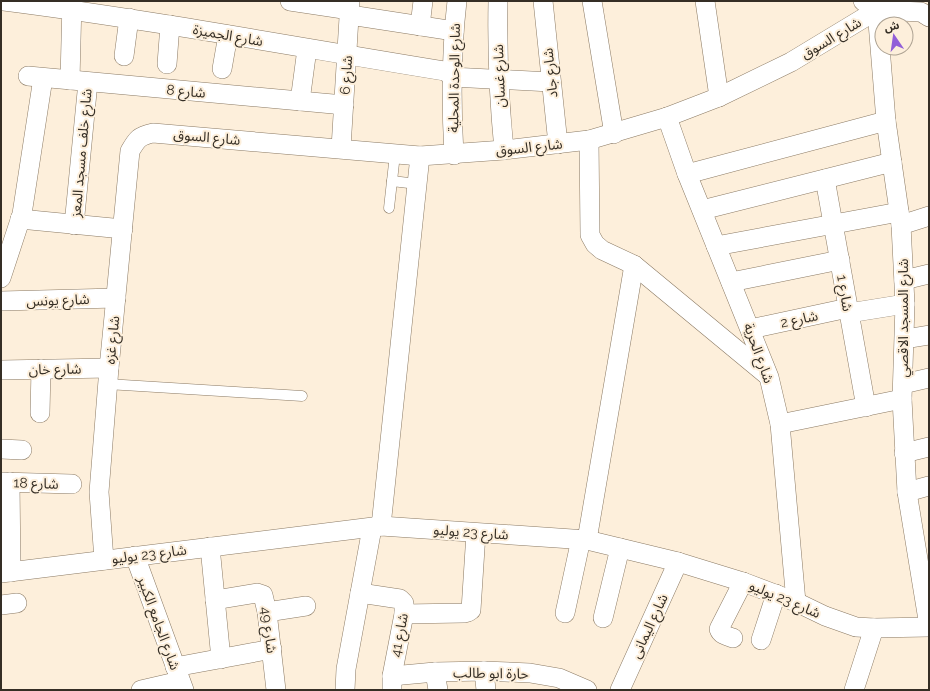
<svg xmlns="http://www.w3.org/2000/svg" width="930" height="691" viewBox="0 0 930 691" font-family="Raleway,'Noto Sans Arabic',sans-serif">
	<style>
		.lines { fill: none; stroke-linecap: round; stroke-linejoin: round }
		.lane-casing { stroke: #8b7a64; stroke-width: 11 }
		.street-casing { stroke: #8b7a64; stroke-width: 20 }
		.lane { stroke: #fff; stroke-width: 10 }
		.street { stroke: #fff; stroke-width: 19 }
		.labels { text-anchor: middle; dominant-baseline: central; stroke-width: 4; stroke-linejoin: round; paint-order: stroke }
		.street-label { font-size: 14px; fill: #352e25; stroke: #fdefdb }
	</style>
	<rect width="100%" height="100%" fill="#fdefdb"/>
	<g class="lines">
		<g class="lane-casing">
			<g id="lane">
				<path d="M392 181 417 184"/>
				<path d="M389 208 394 163"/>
				<path d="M107 384 302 396"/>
			</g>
		</g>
		<g class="street-casing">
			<g id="street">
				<path d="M4 1C154 20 302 48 451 72"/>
				<path d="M290 1 350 10"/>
				<path d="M498 1C497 51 499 100 504 150"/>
				<path d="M543 1 558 144"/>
				<path d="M592 1 614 134"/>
				<path d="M705 1 719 97"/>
				<path d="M863 1 877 10 921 12 929 17"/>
				<path d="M350 15 454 31"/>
				<path d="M420 26 423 1"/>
				<path d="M124 56 129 18"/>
				<path d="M167 64 170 25"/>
				<path d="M222 69 228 35"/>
				<path d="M28 76 344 105"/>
				<path d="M451 77 551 82"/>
				<path d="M70 80 72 1"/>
				<path d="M300 101 307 49"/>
				<path d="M667 117 687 174 769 377 780 424 796 602"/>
				<path d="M589 140 590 235 595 244 602 250 634 265 767 375"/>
				<path d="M341 148 350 1"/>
				<path d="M454 155C451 103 451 53 457 1"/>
				<path d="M687 174 886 121"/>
				<path d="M825 179 866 407"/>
				<path d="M702 210 892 162"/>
				<path d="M20 219 123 229"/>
				<path d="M74 225 88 82"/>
				<path d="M901 225 929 216"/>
				<path d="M716 246 899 212"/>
				<path d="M1 278 22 214 43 78"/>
				<path d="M904 280 929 274"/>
				<path d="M731 282 840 260"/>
				<path d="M1 301 116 298"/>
				<path d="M849 313 905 304"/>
				<path d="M750 329 848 308"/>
				<path d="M905 339 929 335"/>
				<path d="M1 370 109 368"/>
				<path d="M903 384 929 378"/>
				<path d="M40 413 41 369"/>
				<path d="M780 424 902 399"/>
				<path d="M1 449 22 450"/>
				<path d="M904 453 929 447"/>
				<path d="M1 482 72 484"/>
				<path d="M10 482 11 572"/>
				<path d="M907 492 929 486"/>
				<path d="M381 526 420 156"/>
				<path d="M587 540 634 265"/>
				<path d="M210 547 221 659"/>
				<path d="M135 556 184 690"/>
				<path d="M104 560 99 492 109 368 130 151C137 139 139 136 153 133L420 156 504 150 589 140 667 117 719 97 791 62 877 10 886 121 901 225 905 304 902 399 907 492 929 626"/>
				<path d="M1 573 381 526 587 540 678 562 743 582 796 602 825 616 856 627 874 628 929 627"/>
				<path d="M360 593 400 599 404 603V614L392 676V690"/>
				<path d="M215 600 257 593 263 595 267 612 276 690"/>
				<path d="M1 605 17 603"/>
				<path d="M267 612 306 606"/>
				<path d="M565 613 581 539"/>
				<path d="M404 614 464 613 468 612 471 610 476 533"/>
				<path d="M603 618 620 548"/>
				<path d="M733 638C727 636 721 635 719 629L743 582"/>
				<path d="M761 640 776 594"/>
				<path d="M175 667 272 649"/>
				<path d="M484 671 486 690"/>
				<path d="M435 672 438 690"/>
				<path d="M392 676 435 672 484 671 530 673 559 678 587 690"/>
				<path d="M141 690 180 681"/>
				<path d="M345 690 346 669 372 528"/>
				<path d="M620 690 678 562"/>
				<path d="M854 690 874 628"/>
			</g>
		</g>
		<use href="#lane" class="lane"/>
		<use href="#street" class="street"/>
	</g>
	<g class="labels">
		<g class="street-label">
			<text transform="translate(228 35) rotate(10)">شارع الجميزة</text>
			<text transform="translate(831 38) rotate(-31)">شارع السوق</text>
			<text transform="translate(550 73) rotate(-96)">شارع جاد</text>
			<text transform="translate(346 75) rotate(-86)">شارع 6</text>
			<text transform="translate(499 76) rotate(-92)">شارع غسان</text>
			<text transform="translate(454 78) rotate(-89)">شارع الوحدة المحلية</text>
			<text transform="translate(186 91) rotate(5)">شارع 8</text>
			<text transform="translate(207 137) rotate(5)">شارع السوق</text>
			<text transform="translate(529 147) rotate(-6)">شارع السوق</text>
			<text transform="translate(81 153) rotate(-85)">شارع خلف مسجد المعز</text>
			<text transform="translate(845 293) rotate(80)">شارع 1</text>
			<text transform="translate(58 300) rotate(-2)">شارع يونس</text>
			<text transform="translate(903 318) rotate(-90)">شارع المسجد الاقصي</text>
			<text transform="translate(799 319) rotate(-12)">شارع 2</text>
			<text transform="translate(112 340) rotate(-84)">شارع غزه</text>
			<text transform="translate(759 353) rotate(70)">شارع الحرية</text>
			<text transform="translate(55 369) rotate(-1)">شارع خان</text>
			<text transform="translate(36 483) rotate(2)">شارع 18</text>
			<text transform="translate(471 532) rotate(4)">شارع 23 يوليو</text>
			<text transform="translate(149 554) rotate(-7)">شارع 23 يوليو</text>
			<text transform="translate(785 599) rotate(23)">شارع 23 يوليو</text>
			<text transform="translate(159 623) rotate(70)">شارع الجامع الكبير</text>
			<text transform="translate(649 626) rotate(-65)">شارع اليمانى</text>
			<text transform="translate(269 630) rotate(82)">شارع 49</text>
			<text transform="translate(399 635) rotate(-79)">شارع 41</text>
			<text transform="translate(491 673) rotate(1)">حارة ابو طالب</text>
		</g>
	</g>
	<rect width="930" height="691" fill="none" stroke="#352e25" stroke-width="4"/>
	<g transform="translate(894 36) rotate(347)"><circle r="19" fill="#fdefdb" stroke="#ada292"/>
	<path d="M0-3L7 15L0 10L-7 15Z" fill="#925fd8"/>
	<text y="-6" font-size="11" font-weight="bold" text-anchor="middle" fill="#352e25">ش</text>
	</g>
</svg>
